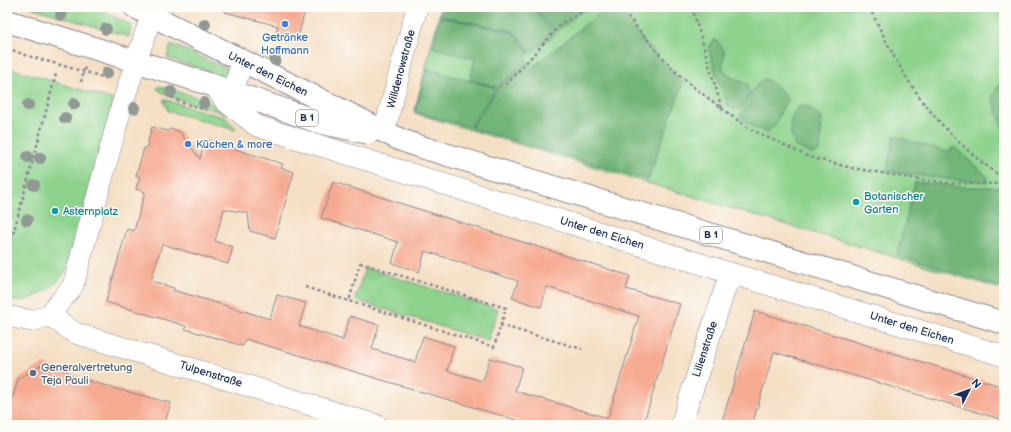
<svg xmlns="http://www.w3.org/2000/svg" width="1011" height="432" viewBox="0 0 1011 432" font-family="'Balsamiq Sans',sans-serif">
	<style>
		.green { fill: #8ed38d; stroke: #548176 }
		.forest { fill: #72b578; stroke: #46726b }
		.building { fill: #f6aa91 }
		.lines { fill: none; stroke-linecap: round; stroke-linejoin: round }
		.minor-casing { stroke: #888791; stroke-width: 22 }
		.major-casing { stroke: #888791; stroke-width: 24 }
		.path { stroke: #888791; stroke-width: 2.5; stroke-dasharray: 3 3; stroke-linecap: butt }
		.minor { stroke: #fff; stroke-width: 21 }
		.major { stroke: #fff; stroke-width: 22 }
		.tree { fill: #909994 }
		.shop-dot { fill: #3f7fe0; stroke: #fdfcf7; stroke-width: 1.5 }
		.culture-dot { fill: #0f9aa8; stroke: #fdfcf7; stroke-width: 1.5 }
		.service-dot { fill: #5c6f8a; stroke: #fdfcf7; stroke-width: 1.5 }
		.labels { text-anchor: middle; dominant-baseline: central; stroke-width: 3; stroke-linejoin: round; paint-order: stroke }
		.shield { fill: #fdfcf7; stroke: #5f6c8c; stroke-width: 1 }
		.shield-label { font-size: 10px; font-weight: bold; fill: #1b2f5e }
		.shop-label { font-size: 11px; fill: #366cbe; stroke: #fdfcf7 }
		.street-label { font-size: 11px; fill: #1b2f5e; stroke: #fdfcf7 }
		.culture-label { font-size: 11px; fill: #0d838f; stroke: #fdfcf7; text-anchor: start }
		.service-label { font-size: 11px; fill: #4e5e75; stroke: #fdfcf7; text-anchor: start }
	</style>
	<rect width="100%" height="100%" fill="#fdfcf7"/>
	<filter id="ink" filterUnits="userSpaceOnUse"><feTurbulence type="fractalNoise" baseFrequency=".025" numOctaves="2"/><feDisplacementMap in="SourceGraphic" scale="8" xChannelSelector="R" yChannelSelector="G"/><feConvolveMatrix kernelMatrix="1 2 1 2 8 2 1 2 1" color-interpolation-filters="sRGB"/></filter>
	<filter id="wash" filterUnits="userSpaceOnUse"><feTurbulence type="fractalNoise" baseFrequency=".012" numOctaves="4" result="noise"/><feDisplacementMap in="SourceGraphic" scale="16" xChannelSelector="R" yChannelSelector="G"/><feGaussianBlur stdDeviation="0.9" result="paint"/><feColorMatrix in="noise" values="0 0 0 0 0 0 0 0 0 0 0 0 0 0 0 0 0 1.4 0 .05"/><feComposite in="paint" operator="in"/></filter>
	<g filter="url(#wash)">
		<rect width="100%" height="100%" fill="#f5dfc4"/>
		<g class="green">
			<path d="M30 7H95L131 25 129 37Z"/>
			<path d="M441 7H1004V290L414 113Z"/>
			<path d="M171 44 228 69 225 77 167 58Z"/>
			<path d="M7 67 114 100 66 271C57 286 37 299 19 301 15 302 11 300 7 299Z"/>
			<path d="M159 86 207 100 226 114 168 96 157 89Z"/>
			<path d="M163 99 226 118 236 128 235 130 168 111Z"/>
			<path d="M365 268 498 309 488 341 355 300Z"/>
		</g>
		<g class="forest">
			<path d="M443 7H533L554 35 530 53 513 31 440 16Z"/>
			<path d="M535 7H588L555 33Z"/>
			<path d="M607 7H617C637 34 659 60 683 83L648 180 471 128 498 88 528 64 532 68Z"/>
			<path d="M440 17 513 32 530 54 525 58 528 63 497 87 470 80 475 59 433 48Z"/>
			<path d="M715 39C726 52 726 51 722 67L731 77 748 84V100L740 110 730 108C721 89 713 68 709 47Z"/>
			<path d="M427 69 496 88 470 127 415 112Z"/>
			<path d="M1004 77V132L992 97Z"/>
			<path d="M763 79C775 82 781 90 788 100L781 111 776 124 767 133 751 126 739 115 751 102 750 93Z"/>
			<path d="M807 106 822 118 820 151 812 154 795 146C789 129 788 122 798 107Z"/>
			<path d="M894 136 948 152 954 147 988 177 987 182 954 180 886 171Z"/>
			<path d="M915 182 960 187H1004V288L897 255Z"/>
		</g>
		<g id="blocks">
			<g class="building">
				<path d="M226 7H306L297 41 276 35 278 26 225 12Z"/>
				<path d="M152 127 167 131 171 129 179 131 200 159 205 140 283 164 281 168 294 172 275 238 250 231 248 213 224 209 215 241 233 247 228 264 162 244 151 281 174 288 173 290 270 319 277 295 306 303 299 326 343 340 350 316 379 325 372 349 415 362 423 336 454 346 447 371 483 381 490 358 522 367 515 391 608 418 639 316 547 287 541 307 512 298 518 281 425 251 419 272 392 263 398 242 321 218 333 182 630 276 626 289 680 304 643 425H533L245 339 243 346 185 329 186 326 106 302 127 229 134 231 145 192 136 189 140 177 136 176 144 148 146 149Z"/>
				<path d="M755 311 1004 387V420L774 352 752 425H721Z"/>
				<path d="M43 364 69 372 70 375 113 388 171 403 164 425H7V419L18 379Z"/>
			</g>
		</g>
	</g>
	<g filter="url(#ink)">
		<use href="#blocks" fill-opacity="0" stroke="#888791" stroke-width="1"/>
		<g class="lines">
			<g class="minor-casing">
				<g id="minor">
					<path d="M215 86 225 101 257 126 730 273 1004 356"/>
					<path d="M233 92 242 62"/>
					<path d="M384 131 417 7"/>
					<path d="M49 315 75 333 376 425"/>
					<path d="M7 316 32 321 49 315 73 286 122 105 154 7"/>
					<path d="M681 425 730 273"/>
				</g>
			</g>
			<g class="major-casing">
				<g id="major">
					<path d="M135 7 401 140 418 146 1004 323"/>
					<path d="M7 21 215 86 322 123 369 133"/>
				</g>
			</g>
			<g class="path">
				<path d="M620 7 654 48 675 71 696 89 748 128 809 157 852 168 924 180 948 183 1004 184"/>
				<path d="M692 7 722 109"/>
				<path d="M869 7C881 30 891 53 905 75 930 117 965 151 1004 179"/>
				<path d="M7 48 25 55 110 79"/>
				<path d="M81 82 85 67"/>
				<path d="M506 85 562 23 590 7"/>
				<path d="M166 94 180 102 206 110"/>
				<path d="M7 257 56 74"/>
				<path d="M360 263 506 308 494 347 349 301Z"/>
				<path d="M305 287 349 301"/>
				<path d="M500 325 582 349"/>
			</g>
			<use href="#minor" class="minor"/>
			<use href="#major" class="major"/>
		</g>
		<g class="tree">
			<circle cx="61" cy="15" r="6"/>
			<circle cx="205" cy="24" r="6"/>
			<circle cx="106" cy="29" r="6"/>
			<circle cx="275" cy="60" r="6"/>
			<circle cx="107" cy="73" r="6"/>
			<circle cx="171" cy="92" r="6"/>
			<circle cx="204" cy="103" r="6"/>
			<circle cx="74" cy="104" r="6"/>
			<circle cx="28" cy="105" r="6"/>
			<circle cx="134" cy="108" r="6"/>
			<circle cx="65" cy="118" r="6"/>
			<circle cx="28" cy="157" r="6"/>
			<circle cx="40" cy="158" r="6"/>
			<circle cx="34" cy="185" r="6"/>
			<circle cx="27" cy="220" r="6"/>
		</g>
	</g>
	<g class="shop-dot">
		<circle cx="285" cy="24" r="4"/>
		<circle cx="188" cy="144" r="4"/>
	</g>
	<g class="culture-dot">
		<circle cx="856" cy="202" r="4"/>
		<circle cx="55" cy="211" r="4"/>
	</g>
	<circle class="service-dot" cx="33" cy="373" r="4"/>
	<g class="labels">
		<g class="shield">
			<rect x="296" y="110" width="22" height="16" rx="3"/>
			<rect x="700" y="227" width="22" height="16" rx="3"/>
		</g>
		<g class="shield-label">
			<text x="307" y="118">B 1</text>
			<text x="711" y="235">B 1</text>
		</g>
		<g class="shop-label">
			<text x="285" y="37">Getränke<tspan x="285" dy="13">Hoffmann</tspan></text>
			<text x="196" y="144" text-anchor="start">Küchen &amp; more</text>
		</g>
		<g class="street-label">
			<text transform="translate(401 69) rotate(-75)">Willdenowstraße</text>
			<text transform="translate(268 74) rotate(26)">Unter den Eichen</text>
			<text transform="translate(602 233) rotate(17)">Unter den Eichen</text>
			<text transform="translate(912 328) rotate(17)">Unter den Eichen</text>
			<text transform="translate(705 349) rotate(-72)">Lilienstraße</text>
			<text transform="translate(211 374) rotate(17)">Tulpenstraße</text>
		</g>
		<g class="culture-label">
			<text x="864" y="196">Botanischer<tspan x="864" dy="13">Garten</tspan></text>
			<text x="63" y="211">Asternplatz</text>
		</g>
		<g class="service-label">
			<text x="41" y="367">Generalvertretung<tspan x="41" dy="13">Teja Pauli</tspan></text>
		</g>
	</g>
	<rect width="1011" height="432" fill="none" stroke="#fdfcf7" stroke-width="24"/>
	<g transform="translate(969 390) rotate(48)" stroke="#fdfcf7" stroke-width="3" paint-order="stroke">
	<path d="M0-3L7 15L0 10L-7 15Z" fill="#1b2f5e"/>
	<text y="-6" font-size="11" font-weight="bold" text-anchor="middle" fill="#1b2f5e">N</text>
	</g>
</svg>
